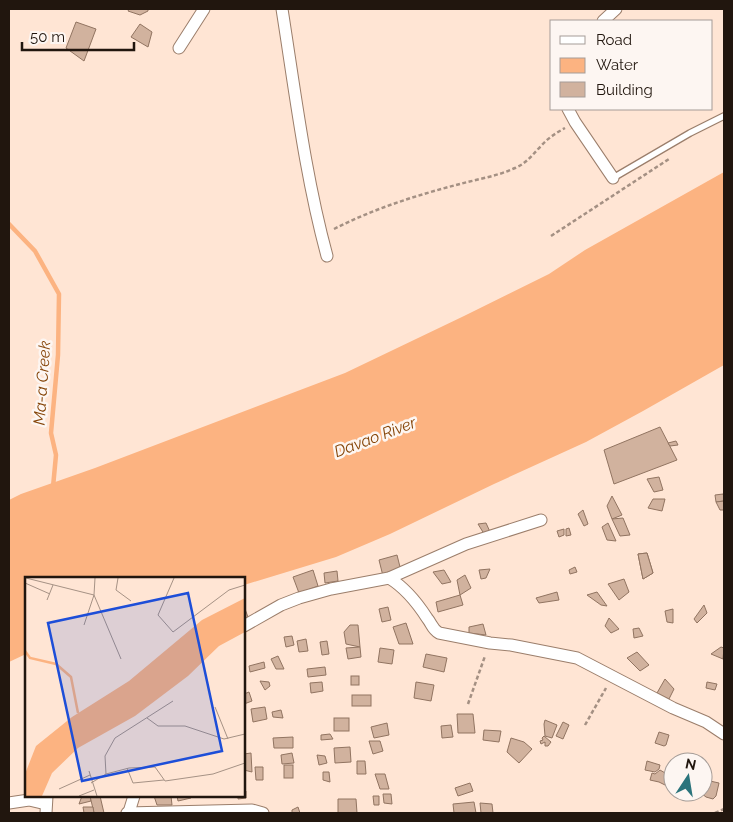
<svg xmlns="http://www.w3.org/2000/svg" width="733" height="822" viewBox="0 0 733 822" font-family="Raleway,sans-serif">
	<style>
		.water { fill: #fcb381 }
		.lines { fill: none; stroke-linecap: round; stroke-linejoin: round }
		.stream { stroke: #fcb381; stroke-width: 4.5 }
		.building { fill: #d1b29e; stroke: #917461 }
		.lane-casing { stroke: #9b7e6b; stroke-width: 8 }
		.street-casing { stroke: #9b7e6b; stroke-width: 13 }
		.path { stroke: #a49083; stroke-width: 2.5; stroke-dasharray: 4 2.5; stroke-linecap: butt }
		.lane { stroke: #fff; stroke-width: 5.5 }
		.street { stroke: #fff; stroke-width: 11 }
		.labels { text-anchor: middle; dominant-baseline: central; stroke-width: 5; stroke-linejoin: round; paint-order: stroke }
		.water-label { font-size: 16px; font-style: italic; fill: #854407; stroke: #fdf6f2 }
		.inset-river { fill: none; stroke: #fcb381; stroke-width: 2.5 }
		.inset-road { fill: none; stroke: #a69285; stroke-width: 1 }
		.view { fill: #1d4ed8; fill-opacity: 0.15; stroke: #1d4ed8; stroke-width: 2.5 }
		.inset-edge { fill: none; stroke: #21160e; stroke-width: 2.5 }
	</style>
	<rect width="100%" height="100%" fill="#ffe5d4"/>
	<path class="water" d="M724 172V365L643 411 586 442 494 484 390 534 336 557 244 585V578H26V654L9 662V500L21 494 95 468 345 373 464 316 549 274 585 250Z"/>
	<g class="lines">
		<path class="stream" d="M9 224 35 251 59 294 58 355 51 433 56 455 53 487"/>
	</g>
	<g class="building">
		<path d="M129 9H148V11L140 15 128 11Z"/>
		<path d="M76 22 96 29 84 61 66 48Z"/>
		<path d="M140 24 152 32 148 47 131 37Z"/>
		<path d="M660 427 677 460 614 484 604 450Z"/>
		<path d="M676 441 678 445 670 446 668 443Z"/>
		<path d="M659 477 663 490 654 492 647 479Z"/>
		<path d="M723 494 724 496V501L716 502 715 495Z"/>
		<path d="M612 496 622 515 612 519 607 506Z"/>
		<path d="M653 499H665L662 511 648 508Z"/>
		<path d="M724 501V510H720L716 502Z"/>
		<path d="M583 510 588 524 584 526 578 514Z"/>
		<path d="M623 518 630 535 620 536 612 519Z"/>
		<path d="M486 523 491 534 486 537 478 524Z"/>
		<path d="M608 523 616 541 607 540 602 527Z"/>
		<path d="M569 528 571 535 566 536V529Z"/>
		<path d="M564 529V535L559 537 557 531Z"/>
		<path d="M647 553 653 573 643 579 638 554Z"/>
		<path d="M647 553 653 573 643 579 638 554Z"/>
		<path d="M397 555 401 571 383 576 379 560Z"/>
		<path d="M575 567 577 572 570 574 569 570Z"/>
		<path d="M490 569 486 578 481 579 479 570Z"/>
		<path d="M313 570 318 586 299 593 293 577Z"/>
		<path d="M444 570 451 582 442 584 433 572Z"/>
		<path d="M337 571 338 581 325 583 324 573Z"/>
		<path d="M465 575 471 588 460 595 457 580Z"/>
		<path d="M624 579 629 592 619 600 608 584Z"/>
		<path d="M557 592 559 600 539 603 536 598Z"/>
		<path d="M597 592 607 606 601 605 587 595Z"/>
		<path d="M460 595 463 605 438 612 436 602Z"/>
		<path d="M704 605 707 613 697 623 694 619Z"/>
		<path d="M244 606 249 620 244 622Z"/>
		<path d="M388 607 391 620 382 622 379 609Z"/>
		<path d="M673 609V623L667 622 665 611Z"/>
		<path d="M609 618 619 629 611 633 605 626Z"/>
		<path d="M406 623 413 644H399L393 627Z"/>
		<path d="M483 624 486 635 469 633V627Z"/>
		<path d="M350 625H358L360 647 346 644 344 632Z"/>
		<path d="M639 628 643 636 634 638 633 629Z"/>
		<path d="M292 636 294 645 286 647 284 637Z"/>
		<path d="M306 639 308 651 299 652 297 641Z"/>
		<path d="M327 641 329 654 322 655 320 642Z"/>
		<path d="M360 647 361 657 348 659 346 648Z"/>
		<path d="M721 647 724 648 723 659 711 654Z"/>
		<path d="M380 648 394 650 392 664 378 662Z"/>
		<path d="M637 652 649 665 640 671 627 658Z"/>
		<path d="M426 654 447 658 444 672 423 667Z"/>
		<path d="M278 656 284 669H276L271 659Z"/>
		<path d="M264 662 265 668 250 672 249 666Z"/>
		<path d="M325 667 326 675 308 677 307 669Z"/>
		<rect x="351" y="676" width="8" height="9"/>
		<path d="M665 679 674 689 669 699 657 693Z"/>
		<path d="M260 681 269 682 270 686 265 690Z"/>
		<path d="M322 682 323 691 311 693 310 683Z"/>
		<path d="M416 682 434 685 431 701 414 698Z"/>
		<path d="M707 682 717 684 715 690 706 688Z"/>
		<path d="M249 692 252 701 244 704V694Z"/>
		<rect x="352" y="695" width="19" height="11"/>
		<path d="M265 707 267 719 253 722 251 709Z"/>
		<path d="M281 710 283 718 273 717 272 712Z"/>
		<path d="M457 714H473L475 733H458Z"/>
		<rect x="334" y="718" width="15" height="13"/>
		<path d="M545 720 557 725 552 738 545 736 544 724Z"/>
		<path d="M563 722 569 725 563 739 556 736Z"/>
		<path d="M387 723 389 735 374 738 371 727Z"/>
		<path d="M451 725 453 737 442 738 441 726Z"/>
		<path d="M484 730 501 731 499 742 483 740Z"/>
		<path d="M659 732 669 735 666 745 664 746 655 743Z"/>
		<path d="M330 734 333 739 321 740V735Z"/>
		<path d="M544 736 551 742 548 746H545V742L541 744 540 741 543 740 542 738Z"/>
		<path d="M293 737V748H274L273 738Z"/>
		<path d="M511 738 524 742 532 749 519 763 507 752Z"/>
		<path d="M369 741H380L383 751 373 754Z"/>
		<path d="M350 747 351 762 335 763 334 748Z"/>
		<path d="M251 753 252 772 244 770V754Z"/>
		<path d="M292 753 294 763 282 764 281 755Z"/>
		<path d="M317 755 325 756 327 763 319 765Z"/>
		<path d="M357 761H365L366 774H357Z"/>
		<path d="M647 761 660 765 659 769 655 772 645 770Z"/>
		<rect x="284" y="765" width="9" height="13"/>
		<path d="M255 767H263V780H256Z"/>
		<path d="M660 770 672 777 667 786 659 782 650 780 652 773 655 774Z"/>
		<path d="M323 772H329L330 782 323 780Z"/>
		<path d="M375 774H385L389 789H380Z"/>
		<path d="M710 781 719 783 716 796 713 799 706 797 701 793 703 792V790Z"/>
		<path d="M470 783 473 791 458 796 455 788Z"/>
		<path d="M244 791H246V798L238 799V796H244Z"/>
		<path d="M383 794H391L392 804 384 803Z"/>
		<path d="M82 796H90L91 801 79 804Z"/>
		<path d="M90 796H100L104 813H94Z"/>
		<path d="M154 796H171L172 805H157Z"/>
		<path d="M177 796H190L191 798 178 801Z"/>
		<path d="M373 796H379V805H374Z"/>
		<path d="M338 799H356L357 813H338Z"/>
		<path d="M474 802 476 813H454L453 804Z"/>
		<path d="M480 803 492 804 493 813H481Z"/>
		<path d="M83 807H93L94 813H84Z"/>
		<path d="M298 807 300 813H292V810Z"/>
	</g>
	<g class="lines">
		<g class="lane-casing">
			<path id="lane" d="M613 178 690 133 724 116"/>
		</g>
		<g class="street-casing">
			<g id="street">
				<path d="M282 9C295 91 305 175 327 256"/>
				<path d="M603 21 616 9"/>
				<path d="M179 48 204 9"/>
				<path d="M568 109 575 122 613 178"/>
				<path d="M389 578C404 587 418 604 427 618 432 624 432 629 439 633L490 643 511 645 577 658 673 708 706 722 724 734"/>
				<path d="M244 626 281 605 299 598 331 589 389 578 466 544 541 520"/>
				<path d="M9 803 29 800 46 804"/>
				<path d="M129 812 134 796"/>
				<path d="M46 813 47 796"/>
				<path d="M127 813 252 810 263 813"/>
			</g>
		</g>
		<g class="path">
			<path d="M334 229C373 209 417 195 460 184 478 179 498 176 515 168 527 163 532 155 541 146 548 138 556 133 565 128"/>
			<path d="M551 236 669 159"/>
			<path d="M468 704 485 656"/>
			<path d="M585 725 606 688"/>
			<path d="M715 813 724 809"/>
		</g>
		<use href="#lane" class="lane"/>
		<use href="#street" class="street"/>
	</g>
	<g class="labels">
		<g class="water-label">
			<text transform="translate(42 383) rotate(-86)">Ma-a Creek</text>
			<text transform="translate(375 437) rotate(-21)">Davao River</text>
		</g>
	</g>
	<g transform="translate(25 577)">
		<rect width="220" height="220" fill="#ffe5d4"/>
		<path d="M220 21V55L194 69 163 99 110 139 53 171 27 196 17 219H0V197L11 169 47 140 104 104 177 43Z" fill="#fcb381"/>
		<path class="inset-river" d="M0 74 5 81 31 87 46 100 53 136"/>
		<path class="inset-road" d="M1 1 69 18M93 1 91 13 106 24M149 1 133 38 148 55 204 13 220 8M0 6 25 17M69 18 96 82M22 23 28 8M59 48 69 18 70 1M190 130 203 162M122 141 133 149H160L199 162 220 157M102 191 108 206 139 203M64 194 72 219M81 197 80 179 90 161 148 124M66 206 81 197 104 191 130 190 140 204 188 197 220 186M34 212 65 198M54 219 69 213"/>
		<path class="view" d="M163 16 197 174 57 204 23 46Z"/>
		<rect width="220" height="220" class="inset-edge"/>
	</g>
	<rect width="733" height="822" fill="none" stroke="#21160e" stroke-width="20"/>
	<rect x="550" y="20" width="162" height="90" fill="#fdf6f2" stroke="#a59c97"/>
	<rect x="560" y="36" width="25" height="8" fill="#ffffff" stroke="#a59c97"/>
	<text x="596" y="45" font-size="15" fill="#21160e">Road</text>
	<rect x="560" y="58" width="25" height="15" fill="#fcb381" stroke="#a59c97"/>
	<text x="596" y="70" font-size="15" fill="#21160e">Water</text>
	<rect x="560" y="82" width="25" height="15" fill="#d1b29e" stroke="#a59c97"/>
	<text x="596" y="95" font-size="15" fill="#21160e">Building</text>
	<g transform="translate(688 777) rotate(12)"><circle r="24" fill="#fdf6f2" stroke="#a59c97"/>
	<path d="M0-4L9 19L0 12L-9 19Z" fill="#2b747c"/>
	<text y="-8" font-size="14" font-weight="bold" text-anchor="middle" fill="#21160e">N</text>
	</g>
	<path d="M22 42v8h112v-8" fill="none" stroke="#21160e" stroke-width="2.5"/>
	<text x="30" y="42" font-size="15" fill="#21160e" stroke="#fdf6f2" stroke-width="4" paint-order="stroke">50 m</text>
</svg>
